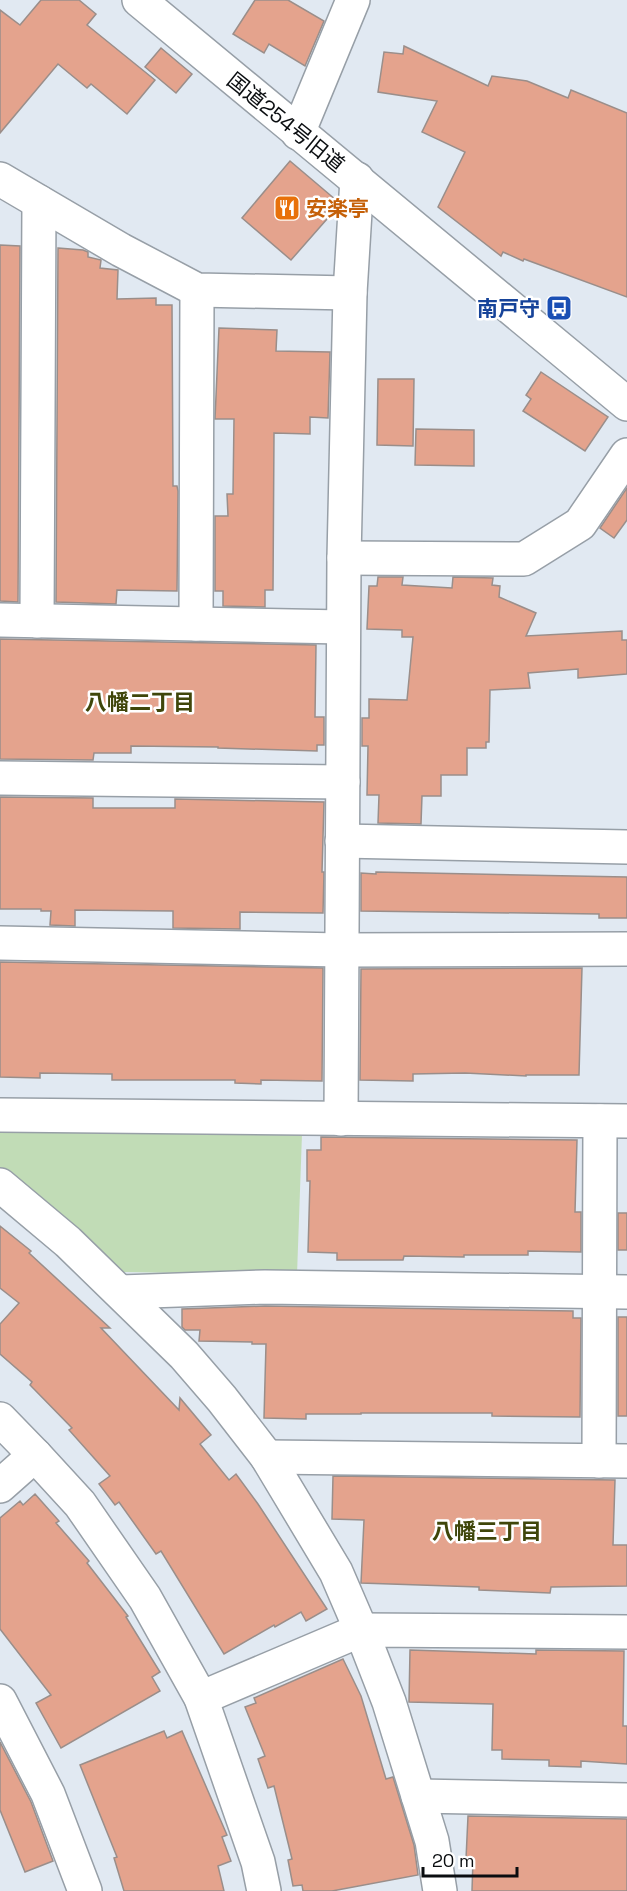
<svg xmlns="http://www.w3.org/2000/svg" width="627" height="1891" viewBox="0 0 627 1891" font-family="'Space Grotesk','Noto Sans JP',sans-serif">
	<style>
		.green { fill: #c1dcb6 }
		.building { fill: #e4a38d; stroke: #9a8e8a; stroke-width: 1.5 }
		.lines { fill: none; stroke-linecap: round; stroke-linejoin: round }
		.minor-casing { stroke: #979fa7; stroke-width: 36 }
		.minor { stroke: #fff; stroke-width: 33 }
		.labels { text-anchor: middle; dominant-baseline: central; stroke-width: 5; stroke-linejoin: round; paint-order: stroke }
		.street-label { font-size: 21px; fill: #0a0d10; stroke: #fff }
		.food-label { font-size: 21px; font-weight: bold; fill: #c56008; stroke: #fff; text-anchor: start }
		.transit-label { font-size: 21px; font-weight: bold; fill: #164399; stroke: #fff; text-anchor: end }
		.neighbourhood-label { font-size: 22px; font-weight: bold; fill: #3f460a; stroke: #fff }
	</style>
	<rect width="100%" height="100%" fill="#e1e9f2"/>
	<path class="green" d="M0 1129 302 1134 297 1275 123 1272 110 1265 0 1168Z"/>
	<g class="building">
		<path d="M41 0H79L96 14 87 25 155 80 127 114 91 84 87 88 58 64 0 133V10L20 25Z"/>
		<path d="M255 0H288L324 21 305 66 269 44 264 53 233 34Z"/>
		<path d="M404 46 488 86 492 76 527 81 568 98 571 90 627 113V297L524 259 523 261 503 252 501 256 438 207 465 152 422 132 437 101 378 92 384 52 403 54Z"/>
		<path d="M161 48 192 74 176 93 145 67Z"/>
		<path d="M290 161 336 200 323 215 327 219 291 260 242 218Z"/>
		<path d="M0 245 20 246 18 602 0 601Z"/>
		<path d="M58 248 83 250 88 252V257L101 260 100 268 118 270 117 299 156 298V305H172L173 486H177L178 491 177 591 117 590 116 604 56 602Z"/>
		<path d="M219 328 277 330 276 351 330 352 328 418 310 417V434L274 433 273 590H265V607L223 606V591H215V516H228L227 494H233L234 419H215Z"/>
		<path d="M541 372 608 417 585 451 523 411 531 399 526 395Z"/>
		<path d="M378 379H414L413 446 377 445Z"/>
		<path d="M416 429 474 430V466L415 465Z"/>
		<path d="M627 488V520L614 538 600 528Z"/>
		<path d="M378 577H403L402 585 452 588 453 577 493 578 492 585 500 586 499 597 536 613 526 636 622 631V640H627V674L578 678V669L528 673 530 688 490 690 489 742H486V748H467V775H441V796H422L421 824 378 823 379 795H367L368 746H362V718H369V699L407 700 413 637H402V630L367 629 369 586H377Z"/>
		<path d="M0 639 316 645 315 717H324V745H317V751L218 748V747L131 746V753H94L93 760 0 759Z"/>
		<path d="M0 797 93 798V808H175V799L324 802 322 872H324L323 913 240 912V929L173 928V911L75 910V926L50 925 51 911H41V909H0Z"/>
		<path d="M376 872 627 877V918H599V914L361 911V873L376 874Z"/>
		<path d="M0 962 323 968 322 1081 261 1080V1084L235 1083V1080H112V1074L40 1073V1078L0 1077Z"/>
		<path d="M582 968 579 1075H526V1076L465 1073 413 1074V1081L360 1080 361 969Z"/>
		<path d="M321 1137 577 1140 575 1212H581V1252L528 1251V1255H464V1257L404 1256 403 1260H337V1253L308 1252 310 1181H307V1150H321Z"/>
		<rect x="618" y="1213" width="9" height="37"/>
		<path d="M0 1226 31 1251 29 1253 110 1328H101L179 1410 180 1398 211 1435 200 1444 229 1480 236 1474 258 1504 327 1609 306 1621 301 1612 275 1627 274 1625 224 1654 161 1551 156 1554 119 1502 115 1505 99 1484 110 1476 69 1430 72 1428 30 1385 32 1382 0 1354V1324L19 1303 0 1288Z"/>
		<path d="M265 1306 573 1311V1318H581L580 1417 492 1416V1413H361V1414H306V1419L264 1418 266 1344H252V1342L199 1341 200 1330H185L182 1327V1309Z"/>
		<rect x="618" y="1317" width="9" height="99"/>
		<path d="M333 1476 615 1480 613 1545H627V1586L551 1587 550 1593 479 1590V1587L361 1583 364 1520 332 1519Z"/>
		<path d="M35 1494 59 1521 56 1523 89 1561 87 1563 128 1616 126 1617 160 1672 152 1677 160 1691 61 1748 36 1703 51 1695 0 1629V1518L20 1501 23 1505Z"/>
		<path d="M410 1650 536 1654V1650L624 1651 623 1726H627V1764L581 1761V1767L549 1766V1760L502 1759V1750H492L493 1704 409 1702Z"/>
		<path d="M343 1659 361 1696 386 1779 393 1777 414 1845 418 1875 332 1891H303L302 1885 293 1886 288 1860 292 1859 274 1786 268 1788 258 1759 265 1756 245 1707 256 1703 254 1698Z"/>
		<path d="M164 1731 167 1738 182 1731 227 1835 222 1837 231 1861 218 1866 224 1891H124L114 1858 117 1857 80 1765Z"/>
		<path d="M0 1742 31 1802 53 1861 25 1872 0 1810Z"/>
		<path d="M468 1816 627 1819V1891H472L473 1859H466Z"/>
	</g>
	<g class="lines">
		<g class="minor-casing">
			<g id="minor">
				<path d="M139 0 627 404"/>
				<path d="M298 133 353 0"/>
				<path d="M0 179 121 250 197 290 350 293"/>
				<path d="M344 558 524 559 580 524 627 455"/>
				<path d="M0 620 343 627"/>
				<path d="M37 621 39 202"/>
				<path d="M196 624 197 290"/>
				<path d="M0 778 343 782"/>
				<path d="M342 841 627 847"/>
				<path d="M0 943 341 950 627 949"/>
				<path d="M0 1115 627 1121"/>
				<path d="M341 1119 344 558 350 293 357 179"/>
				<path d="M0 1185 68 1242 184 1355 222 1399 267 1457 336 1572 361 1630 389 1702 432 1841 440 1891"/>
				<path d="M121 1292 265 1287 627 1292"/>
				<path d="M0 1419 35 1455 80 1504 145 1598 201 1698 258 1862 264 1891"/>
				<path d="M267 1457 627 1461"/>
				<path d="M599 1461 600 1121"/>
				<path d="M0 1486 35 1455"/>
				<path d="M201 1698 361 1630 627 1632"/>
				<path d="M0 1701 48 1794 85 1891"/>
				<path d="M418 1796 627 1800"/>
			</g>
		</g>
		<use href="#minor" class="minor"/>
	</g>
	<defs>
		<g id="restaurant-square" transform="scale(1.35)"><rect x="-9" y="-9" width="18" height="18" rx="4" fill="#e8710a" stroke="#fff"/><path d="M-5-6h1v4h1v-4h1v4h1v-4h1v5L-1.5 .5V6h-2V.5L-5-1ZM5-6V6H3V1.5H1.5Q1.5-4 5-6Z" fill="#fff"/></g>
		<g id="bus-square" transform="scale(1.35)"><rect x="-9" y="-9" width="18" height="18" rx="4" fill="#1a4fb4" stroke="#fff"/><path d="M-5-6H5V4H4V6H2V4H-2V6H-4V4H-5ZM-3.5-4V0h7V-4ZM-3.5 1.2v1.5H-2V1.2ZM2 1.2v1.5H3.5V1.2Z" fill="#fff"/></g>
	</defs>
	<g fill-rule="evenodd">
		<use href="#restaurant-square" x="287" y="208"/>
		<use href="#bus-square" x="559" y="308"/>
	</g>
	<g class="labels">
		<g class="street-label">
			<text transform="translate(286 122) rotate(39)">国道254号旧道</text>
		</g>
		<g class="food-label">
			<text x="306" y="208">安楽亭</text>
		</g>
		<g class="transit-label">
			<text x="540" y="308">南戸守</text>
		</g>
		<g class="neighbourhood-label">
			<text x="140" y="702">八幡二丁目</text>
			<text x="487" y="1531">八幡三丁目</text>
		</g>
	</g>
	<path d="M423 1867v9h94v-9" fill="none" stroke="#0a0d10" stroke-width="3"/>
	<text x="432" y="1867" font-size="18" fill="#0a0d10" stroke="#ffffff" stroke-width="4.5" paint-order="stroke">20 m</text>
</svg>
